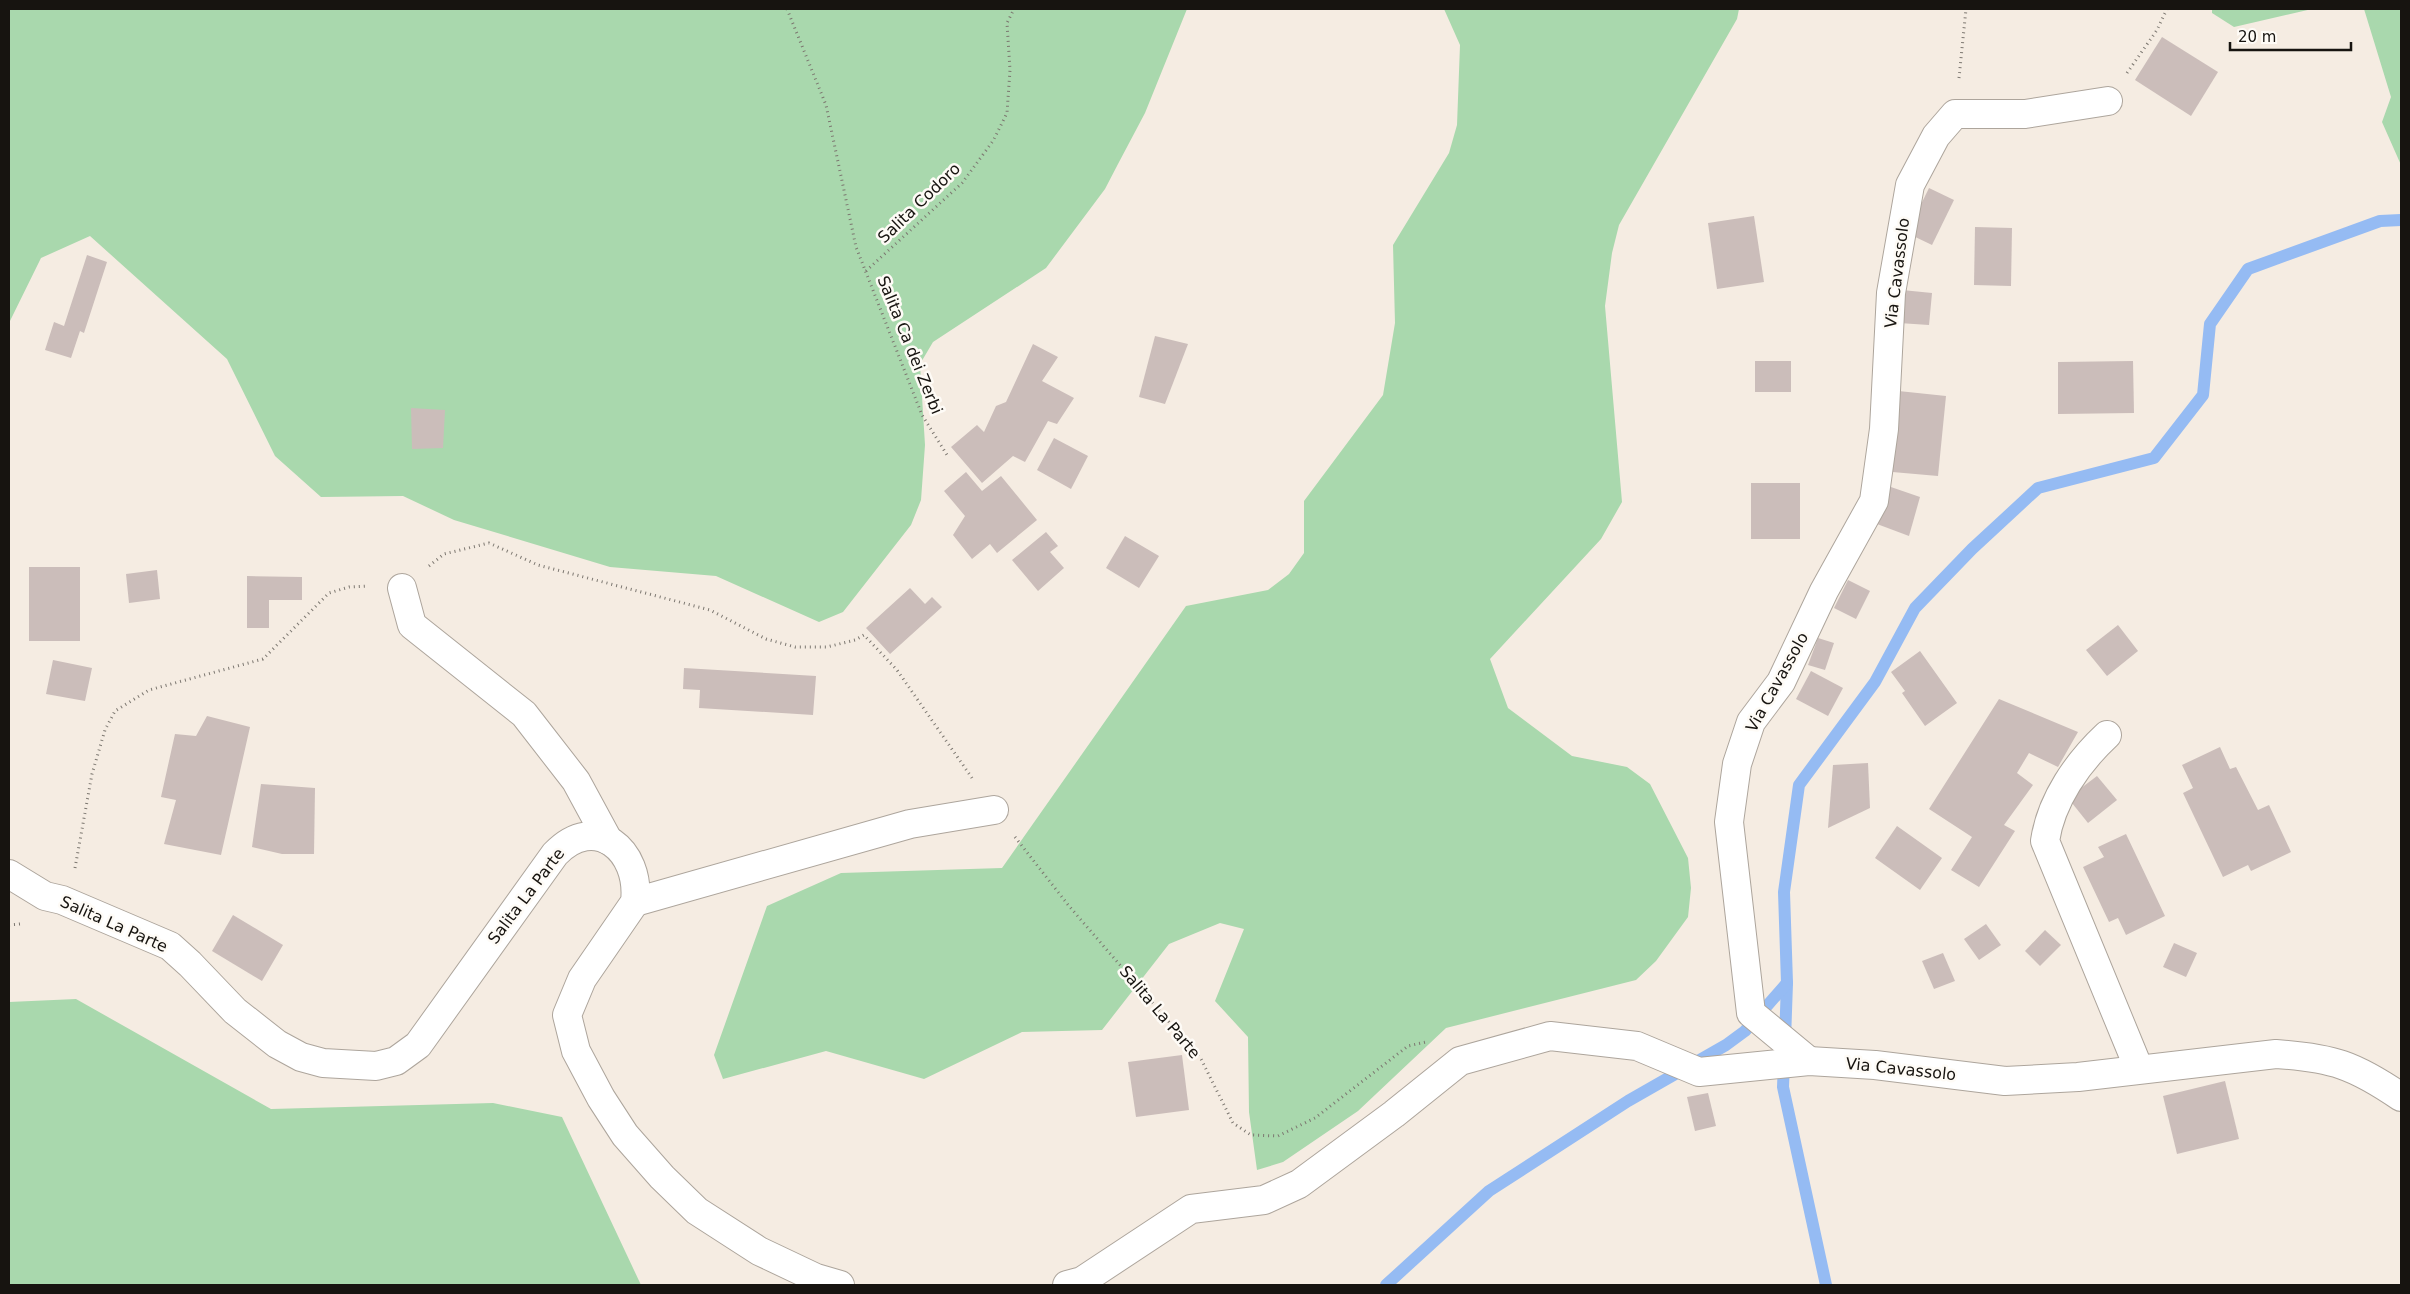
<svg xmlns="http://www.w3.org/2000/svg" width="2410" height="1294" viewBox="0 0 2410 1294" font-family="'DejaVu Sans',sans-serif">
	<style>
		.green { fill: #a9d8ad }
		.lines { fill: none; stroke-linecap: round; stroke-linejoin: round }
		.stream { stroke: #95bbf3; stroke-width: 12 }
		.building { fill: #cbbdba }
		.street-casing { stroke: #ada59c; stroke-width: 30 }
		.path { stroke: #7c7770; stroke-width: 3; stroke-dasharray: 1 4; stroke-linecap: butt }
		.street { stroke: #fff; stroke-width: 28 }
		.labels { text-anchor: middle; dominant-baseline: central; stroke-width: 5; stroke-linejoin: round; paint-order: stroke }
		.street-label { font-size: 16px; fill: #171410; stroke: #fefbf6 }
	</style>
	<rect width="100%" height="100%" fill="#f5ece2"/>
	<g class="green">
		<path d="M9 9H1187L1145 113 1118 164 1105 189 1046 268 933 342 920 364 925 445 921 500 911 525 843 612 819 622 716 576 610 567 454 520 403 496 321 497 275 456 227 359 90 236 41 258 9 323Z"/>
		<path d="M1444 9H1739L1737 19 1619 225 1612 253 1605 306 1622 502 1601 539 1490 659 1508 708 1572 756 1627 767 1650 784 1688 858 1691 888 1688 917 1656 961 1636 980 1446 1028 1358 1111 1283 1162 1257 1170 1249 1112 1248 1037 1215 1001 1244 929 1220 923 1169 944 1102 1030 1022 1032 924 1079 826 1051 723 1079 714 1055 767 906 841 873 1002 868 1186 606 1268 590 1289 574 1304 553V501L1383 395 1395 323 1393 245 1449 153 1457 125 1460 45Z"/>
		<path d="M2212 9H2312L2234 27 2212 13Z"/>
		<path d="M2364 9H2401V165L2382 122 2391 97Z"/>
		<path d="M76 999 271 1109 493 1103 562 1117 641 1285H9V1002Z"/>
	</g>
	<g class="lines">
		<g class="stream">
			<path d="M1785 1040 1787 983 1784 892 1799 785 1875 682 1915 608 1972 549 2038 488 2154 458 2203 395 2210 324 2248 269 2380 221 2401 220"/>
			<path d="M1784 1062 1783 1087 1826 1285"/>
			<path d="M1386 1285 1489 1191 1628 1101 1726 1045 1745 1031 1787 983"/>
		</g>
	</g>
	<g class="building">
		<path d="M2162 37 2218 72 2191 116 2135 80Z"/>
		<path d="M1929 188 1954 200 1932 245 1907 233Z"/>
		<path d="M1754 216 1764 282 1717 289 1708 223Z"/>
		<path d="M1975 227 2012 228 2011 286 1974 285Z"/>
		<path d="M87 255 107 262 84 333 80 331 71 358 45 350 54 322 64 326Z"/>
		<path d="M1902 290 1932 293 1929 325 1899 323Z"/>
		<path d="M1155 336 1188 344 1165 404 1139 397Z"/>
		<path d="M1033 344 1058 357 1042 381 1074 398 1057 424 1048 421 1025 462 1013 456 982 483 951 447 977 425 984 432 996 406 1006 402Z"/>
		<rect x="1755" y="361" width="36" height="31"/>
		<path d="M2133 361 2134 413 2058 414V362Z"/>
		<path d="M1889 390 1946 396 1938 476 1881 471Z"/>
		<path d="M411 408 445 410 443 448 412 449Z"/>
		<path d="M1054 438 1088 456 1071 489 1037 470Z"/>
		<path d="M966 472 982 491 1001 476 1037 520 997 553 990 544 972 559 953 535 965 516 944 491Z"/>
		<rect x="1751" y="483" width="49" height="56"/>
		<path d="M1888 486 1920 497 1909 536 1877 524Z"/>
		<path d="M1046 532 1058 546 1050 552 1064 568 1038 591 1012 560Z"/>
		<path d="M1125 536 1159 556 1139 588 1106 568Z"/>
		<rect x="29" y="567" width="51" height="74"/>
		<path d="M157 570 160 599 129 603 126 574Z"/>
		<path d="M247 576 302 577V600H269V628H247Z"/>
		<path d="M1848 580 1870 591 1856 619 1834 608Z"/>
		<path d="M910 588 925 604 932 597 942 607 890 654 866 628Z"/>
		<path d="M2118 625 2138 651 2107 676 2086 650Z"/>
		<path d="M1818 638 1834 643 1825 670 1808 665Z"/>
		<path d="M1920 651 1957 703 1925 726 1902 693 1905 691 1891 672Z"/>
		<path d="M53 660 92 668 85 701 46 694Z"/>
		<path d="M684 668 816 676 813 715 699 708 700 690 683 689Z"/>
		<path d="M1811 671 1843 688 1828 716 1796 699Z"/>
		<path d="M1999 699 2078 732 2058 767 2029 753 2017 773 2033 785 2004 825 2015 831 1979 887 1951 870 1972 837 1929 809Z"/>
		<path d="M207 716 250 727 221 855 164 844 176 800 161 797 175 734 196 736Z"/>
		<path d="M2220 747 2230 769 2236 767 2258 810 2269 805 2291 852 2251 871 2248 865 2223 877 2183 793 2193 788 2182 765Z"/>
		<path d="M1868 763 1870 808 1828 828 1833 765Z"/>
		<path d="M2097 776 2117 800 2088 823 2068 798Z"/>
		<path d="M261 784 315 788 314 854H282L252 847Z"/>
		<path d="M1897 826 1942 858 1920 890 1875 858Z"/>
		<path d="M2126 834 2165 916 2126 935 2118 918 2109 922 2083 867 2104 857 2098 847Z"/>
		<path d="M233 915 283 945 262 981 212 951Z"/>
		<path d="M1986 924 2001 945 1979 960 1964 939Z"/>
		<path d="M2045 930 2061 945 2040 966 2025 951Z"/>
		<path d="M2174 943 2197 953 2186 977 2163 967Z"/>
		<path d="M1943 953 1955 981 1934 989 1922 961Z"/>
		<path d="M1182 1055 1189 1110 1136 1117 1128 1062Z"/>
		<path d="M2225 1081 2239 1139 2177 1154 2163 1096Z"/>
		<path d="M1708 1093 1716 1126 1695 1131 1687 1097Z"/>
	</g>
	<g class="lines">
		<g class="street-casing">
			<g id="street">
				<path d="M402 588 412 625 524 714 576 781 608 840"/>
				<path d="M2107 735C2078 762 2051 800 2045 841L2139 1069"/>
				<path d="M9 874 45 896 62 900 170 946 190 964 235 1011 277 1044 301 1057 323 1063 376 1066 396 1061 418 1045 555 854C595 812 641 850 635 902L582 979 567 1015 576 1051 601 1098 625 1135 662 1177 697 1211 759 1251 816 1278 840 1285"/>
				<path d="M635 902 910 824 994 810"/>
				<path d="M1809 1061 1751 1013 1729 822 1737 764 1751 722 1781 682 1824 591 1874 501 1884 429 1891 293 1910 185 1936 136 1955 114H2025L2108 101"/>
				<path d="M1067 1285 1082 1281 1191 1209 1264 1200 1299 1184 1394 1114 1460 1061 1550 1036 1637 1046 1699 1072 1809 1061 1875 1065 2005 1081 2078 1077 2276 1054C2333 1058 2354 1065 2401 1097"/>
			</g>
		</g>
		<g class="path">
			<path d="M787 9 826 105 856 247 922 415 949 458"/>
			<path d="M2127 73 2157 30 2167 9"/>
			<path d="M1959 78 1966 9"/>
			<path d="M866 271 962 183 993 141 1007 113 1010 70 1007 23 1014 9"/>
			<path d="M429 566 444 554 489 543 538 565 710 610 766 639 795 647H827L855 640 864 635 897 670 972 778"/>
			<path d="M1015 837 1069 906 1201 1059 1233 1123 1251 1135 1278 1136 1315 1118 1408 1046 1426 1042"/>
			<path d="M75 868 92 774 105 730 115 711 149 690 263 659 329 593 349 587 368 586"/>
			<path d="M9 925 20 924"/>
		</g>
		<use href="#street" class="street"/>
	</g>
	<g class="labels">
		<g class="street-label">
			<text transform="translate(919 203) rotate(-44)">Salita Codoro</text>
			<text transform="translate(1897 273) rotate(-83)">Via Cavassolo</text>
			<text transform="translate(910 345) rotate(68)">Salita Ca dei Zerbi</text>
			<text transform="translate(1777 682) rotate(-61)">Via Cavassolo</text>
			<text transform="translate(526 896) rotate(-53)">Salita La Parte</text>
			<text transform="translate(114 924) rotate(24)">Salita La Parte</text>
			<text transform="translate(1160 1012) rotate(50)">Salita La Parte</text>
			<text transform="translate(1901 1069) rotate(6)">Via Cavassolo</text>
		</g>
	</g>
	<rect width="2410" height="1294" fill="none" stroke="#171410" stroke-width="20"/>
	<path d="M2230 42v8h121v-8" fill="none" stroke="#171410" stroke-width="2.5"/>
	<text x="2238" y="42" font-size="15" fill="#171410" stroke="#fefbf6" stroke-width="4" paint-order="stroke">20 m</text>
</svg>
